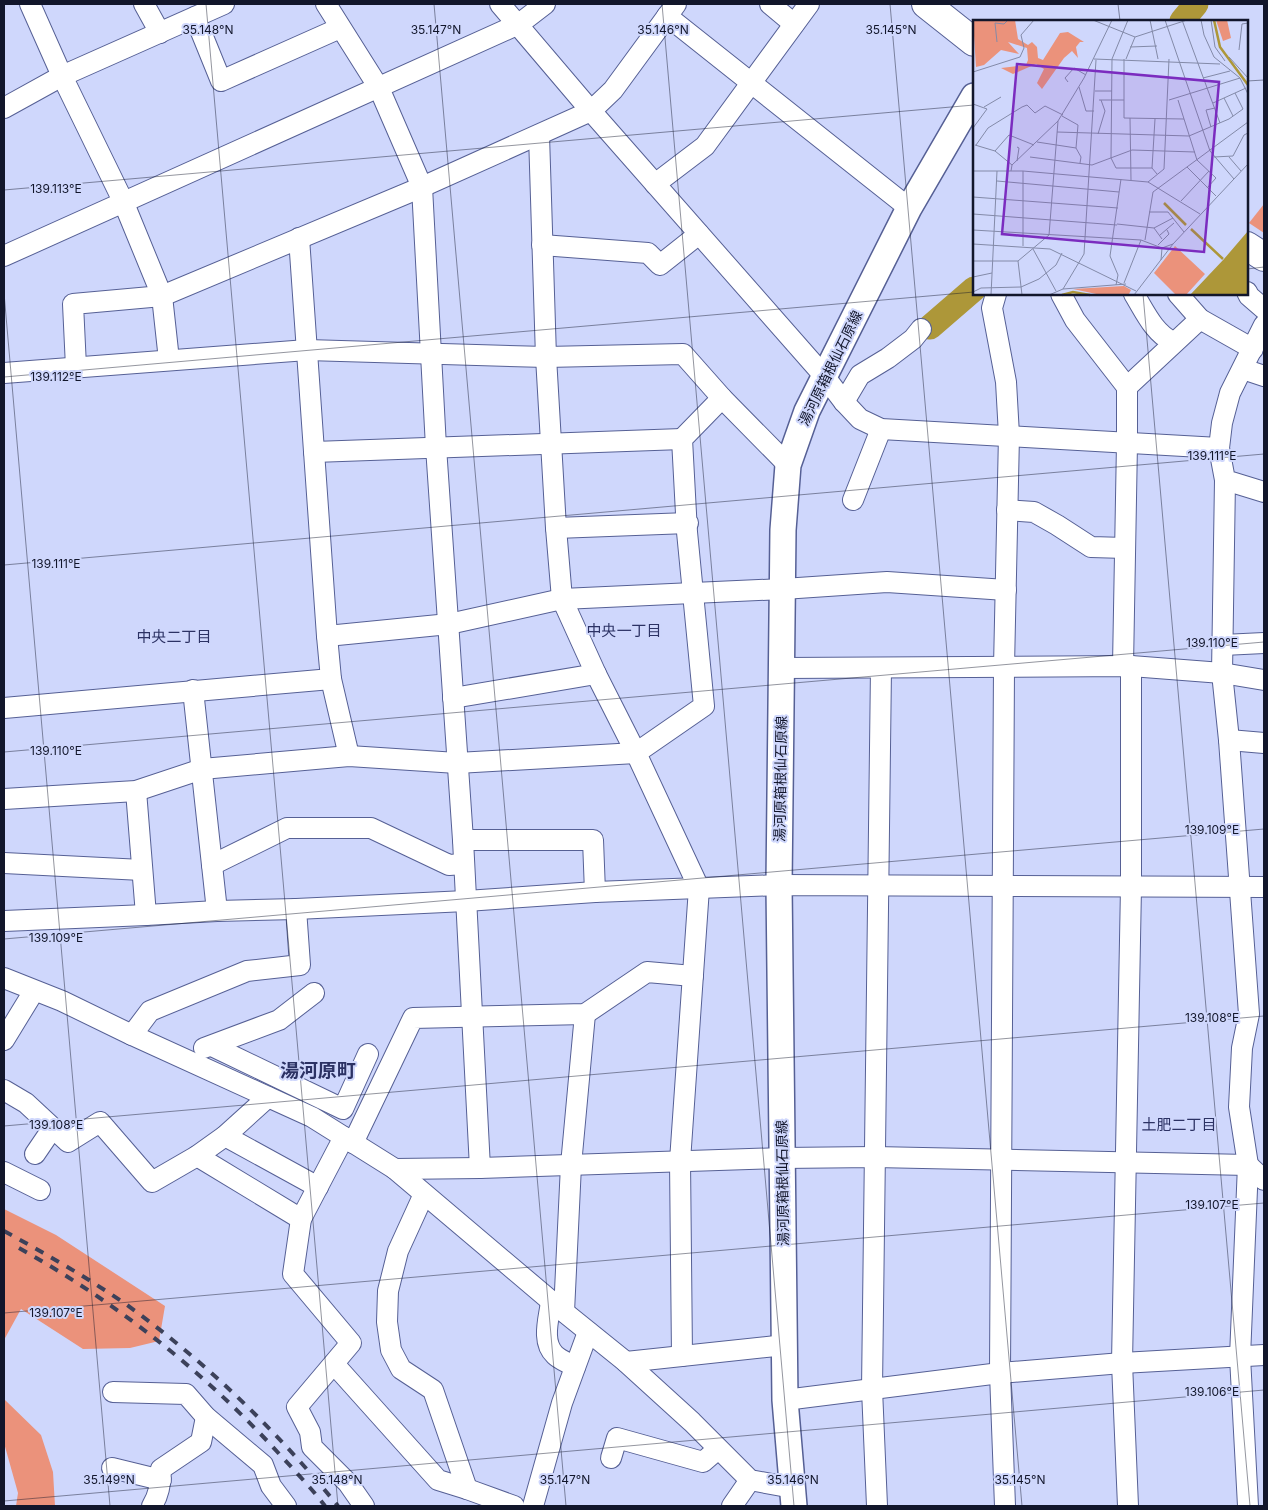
<svg xmlns="http://www.w3.org/2000/svg" width="1268" height="1510" viewBox="0 0 1268 1510" font-family="Inter,'Noto Sans JP',sans-serif">
	<style>
		.green { fill: #eb927b }
		.lines { fill: none; stroke-linecap: round; stroke-linejoin: round }
		.river { stroke: #ad9739; stroke-width: 25 }
		.minor-casing { stroke: #566095; stroke-width: 22 }
		.major-casing { stroke: #566095; stroke-width: 28 }
		.highway-casing { stroke: #566095; stroke-width: 30 }
		.minor { stroke: #fff; stroke-width: 20 }
		.major { stroke: #fff; stroke-width: 25 }
		.highway { stroke: #fff; stroke-width: 28 }
		.rail { stroke: #3c415a; stroke-width: 4; stroke-dasharray: 9 9; stroke-linecap: butt }
		.ticks { fill: none; stroke: #12162b; stroke-width: 1; stroke-opacity: 0.45 }
		.labels { text-anchor: middle; dominant-baseline: central; stroke-width: 4; stroke-linejoin: round; paint-order: stroke }
		.street-label { font-size: 14px; fill: #12162b; stroke: #cfd7fc }
		.neighbourhood-label { font-size: 15px; fill: #2c3264; stroke: #cfd7fc }
		.district-label { font-size: 19px; font-weight: bold; fill: #2c3264; stroke: #cfd7fc }
		.inset-river { fill: none; stroke: #ad9739; stroke-width: 2.5 }
		.inset-road { fill: none; stroke: #838aa8; stroke-width: 1 }
		.view { fill: #7b2cbf; fill-opacity: 0.15; stroke: #7b2cbf; stroke-width: 2.5 }
		.inset-edge { fill: none; stroke: #12162b; stroke-width: 2.5 }
		.ticks-label { font-size: 12px; text-anchor: middle; fill: #12162b; stroke: #cfd7fc; stroke-width: 4; stroke-linejoin: round; paint-order: stroke }
	</style>
	<rect width="100%" height="100%" fill="#cfd7fc"/>
	<g class="green">
		<path d="M1264 204V233L1249 223Z"/>
		<path d="M4 1209 56 1235 165 1306 159 1341 130 1348 83 1349 21 1309 4 1340Z"/>
		<path d="M4 1399 41 1435 53 1472 55 1506H16L18 1493 4 1443Z"/>
	</g>
	<g class="lines">
		<g class="river">
			<path d="M1182 21 1196 4"/>
			<path d="M930 327 974 289"/>
		</g>
		<g class="minor-casing">
			<g id="minor">
				<path d="M30 4 62 76 123 201 162 296 169 360"/>
				<path d="M144 4 160 33"/>
				<path d="M326 4 379 88 422 187 436 447 463 840 480 1168"/>
				<path d="M500 4 591 111 825 377 844 402 860 419 881 429 1219 448"/>
				<path d="M770 4 794 24"/>
				<path d="M667 16 909 208"/>
				<path d="M195 17 221 81 340 28"/>
				<path d="M4 108 62 76 224 4"/>
				<path d="M539 135 546 357 556 528 562 599 596 674 636 753 699 888 680 1161 682 1356"/>
				<path d="M655 184 705 146 809 4"/>
				<path d="M542 245 648 253 660 265 699 234"/>
				<path d="M4 256 519 24 545 4"/>
				<path d="M1247 292 1249 296 1264 309"/>
				<path d="M996 294 992 308 1006 382 1009 435 1004 667 1000 1373 1005 1506"/>
				<path d="M1061 294 1075 320 1127 387"/>
				<path d="M1134 294C1145 312 1154 333 1173 342"/>
				<path d="M1178 294 1200 319 1253 349"/>
				<path d="M1264 325 1230 393 1222 423 1219 448 1225 480 1264 492"/>
				<path d="M76 367 73 304 162 296 422 187 591 111 613 90 676 4"/>
				<path d="M1243 369 1264 376"/>
				<path d="M4 373 307 350 546 357 683 354 722 398 788 465"/>
				<path d="M844 402 860 375 888 358 913 339 921 329"/>
				<path d="M314 452 682 439"/>
				<path d="M1225 480 1222 673 1229 740 1249 1014 1242 1048 1239 1107 1248 1165 1240 1357 1248 1506"/>
				<path d="M853 500 881 429"/>
				<path d="M1007 510 1034 512 1057 525 1091 547 1125 548"/>
				<path d="M556 528 688 523"/>
				<path d="M327 636 449 624 562 599 783 589 887 582 1006 590"/>
				<path d="M1223 645 1264 643"/>
				<path d="M1123 666 1127 443V387L1200 319"/>
				<path d="M782 668 1131 666 1222 673 1264 680"/>
				<path d="M331 679 349 756"/>
				<path d="M193 690 217 911"/>
				<path d="M453 698 596 674"/>
				<path d="M4 708 331 679 327 636 299 238"/>
				<path d="M1229 740 1264 743"/>
				<path d="M136 791 146 915"/>
				<path d="M4 799 136 791 202 769 349 756 457 763 636 753 704 706 687 532 682 439 722 398"/>
				<path d="M463 840H593L595 892"/>
				<path d="M4 863 142 870"/>
				<path d="M212 865 287 828H371L449 865 464 864"/>
				<path d="M4 921 146 915 217 911 296 909 466 901 595 892 779 885 1264 887"/>
				<path d="M4 978 62 1001 132 1035 312 1117 395 1169 480 1168 782 1158 875 1157 1248 1165 1264 1180"/>
				<path d="M132 1035 150 1011 247 971 300 965 296 909"/>
				<path d="M4 1040 34 991"/>
				<path d="M212 1046 343 1109 368 1054"/>
				<path d="M204 1048 279 1020 314 993"/>
				<path d="M4 1090 26 1103 68 1142 100 1122 152 1182 197 1156 225 1136 268 1097"/>
				<path d="M225 1136 318 1187"/>
				<path d="M344 1137 301 1219 293 1274 351 1343 297 1407 310 1432 312 1447 348 1483 364 1506"/>
				<path d="M353 1143 413 1018 585 1014 647 972 693 976"/>
				<path d="M35 1154 52 1129"/>
				<path d="M197 1156 301 1219"/>
				<path d="M395 1169 564 1312 626 1362 692 1422 750 1480 793 1488"/>
				<path d="M4 1172 40 1190"/>
				<path d="M424 1194 398 1251 388 1291 387 1322 391 1350 401 1369 433 1390 467 1489"/>
				<path d="M551 1302C549 1318 541 1342 555 1355 560 1360 569 1363 575 1367"/>
				<path d="M564 1312 571 1165 585 1014"/>
				<path d="M626 1362 785 1345"/>
				<path d="M334 1364 438 1480 467 1489 514 1506"/>
				<path d="M113 1392 186 1394 206 1417 263 1465 271 1486 286 1506"/>
				<path d="M785 1400 1000 1373 1122 1363 1264 1355"/>
				<path d="M611 1458 617 1438 703 1462 718 1449"/>
				<path d="M112 1468 161 1480"/>
				<path d="M152 1506C159 1495 161 1482 161 1469L201 1442 206 1417"/>
				<path d="M533 1506 562 1403 588 1332"/>
				<path d="M732 1506 750 1480"/>
				<path d="M877 1506 872 1389 881 668"/>
				<path d="M1128 1506 1122 1363 1131 887V666"/>
			</g>
		</g>
		<g class="major-casing">
			<path id="major" d="M794 1506 785 1400 779 885 783 530 788 465 807 411 909 208 974 96"/>
		</g>
		<g class="highway-casing">
			<g id="highway">
				<path d="M926 4 974 42"/>
				<path d="M1247 246 1264 257"/>
			</g>
		</g>
		<use href="#minor" class="minor"/>
		<use href="#major" class="major"/>
		<use href="#highway" class="highway"/>
		<g class="rail">
			<path d="M4 1231C46 1254 88 1278 127 1305 206 1362 277 1431 338 1506"/>
			<path d="M19 1248C114 1301 198 1367 272 1446 290 1466 309 1485 325 1506"/>
		</g>
	</g>
	<path class="ticks" d="M206 4 338 1506M434 4 566 1506M662 4 794 1506M890 4 1022 1506M1118 4 1120 21M1247 81 1264 80M4 190 974 105M1247 269 1264 267M4 293 110 1506M1143 294 1250 1506M4 377 974 292M4 565 1264 454M4 752 1264 642M4 939 1264 829M4 1126 1264 1016M4 1313 1264 1203M4 1501 1264 1390"/>
	<g class="labels">
		<g class="street-label">
			<text transform="translate(830 368) rotate(-64)">湯河原箱根仙石原線</text>
			<text transform="translate(780 779) rotate(-89)">湯河原箱根仙石原線</text>
			<text transform="translate(782 1183) rotate(-91)">湯河原箱根仙石原線</text>
		</g>
		<g class="neighbourhood-label">
			<text x="624" y="630">中央一丁目</text>
			<text x="174" y="636">中央二丁目</text>
			<text x="1179" y="1124">土肥二丁目</text>
		</g>
		<g class="district-label">
			<text x="318" y="1070">湯河原町</text>
		</g>
	</g>
	<g transform="translate(973 20)">
		<rect width="275" height="275" fill="#cfd7fc"/>
		<path d="M0 0H42L45 19 55 25 59 22 64 27 65 38 70 40 87 13 95 12 111 22H107L103 27 105 38 99 31 91 38 69 69 64 63 71 49 63 44 40 54 28 48 53 45 55 40 54 28 35 22 46 34 28 30 11 45 3 47ZM243 0H254L258 18 250 21ZM202 226 232 254 213 275H203L181 253ZM151 266 158 270 156 274 128 275 100 269Z" fill="#eb927b"/>
		<path d="M275 211V275H217L251 239Z" fill="#ad9739"/>
		<path class="inset-river" d="M241 0 247 27 275 65M191 183 213 205M218 209 250 239M89 275 100 272 117 275"/>
		<path class="inset-road" d="M120 0 162 17 214 0M155 0 139 39 138 138 143 148H179L184 154M177 0 185 39M192 0 237 131 261 159M209 0 247 103M228 0 231 15 241 37 267 58 275 74M238 0 242 27 252 41M24 22 22 3 31 4 35 0M157 27 184 26M266 30 269 4 275 3M256 37 275 58M121 39 247 44M151 39V98L211 99M153 39 162 17M0 52 47 37 51 28 48 15 61 0M230 58 257 51M95 62 92 58 101 48 113 55M106 67 113 91H121M122 71H139M251 78 260 96M126 80H151M196 80 267 58M205 80 224 140 243 158 234 168M240 83 273 68M0 84 14 89 0 108M11 87 28 77M89 96 105 105 103 128 108 137 107 143M157 98 158 160M238 107 233 90 242 88M84 112 216 116 256 99 270 89 262 73M125 114 132 91 128 80M64 122 103 128M2 125 22 131 36 115 61 125M3 125 15 108 49 87 54 85 62 93 72 86 90 95M22 131 39 145M57 137 119 145 159 130 222 132M241 137 260 136 271 115 275 113M256 137 268 151M44 141 46 128 44 127M214 147 243 176M179 148 182 99M0 151H50L175 162 227 194M38 151 39 145 85 101M24 161 146 172M175 162 191 149 196 39M0 177 145 188M208 181 236 151M176 192H195L211 212M0 194 144 205M144 204 181 208 189 219M181 208 200 198M0 210 168 220M187 215 201 203M172 220 180 172 275 102M0 224 77 229 163 271M185 225 196 214 194 210M50 226V151M60 229 83 271M188 240 189 228 200 224M0 241H45L76 215 85 101 111 58 139 0M45 241 49 275M0 257 19 253M151 263 168 220 189 228M143 265 145 255 137 236 148 159M90 269 111 234 123 40M0 272 8 268 48 267 66 259 83 245 89 233M18 275 24 151M76 275 90 269 153 264M161 275 200 224 275 144"/>
		<path class="view" d="M44 44 246 62 231 232 29 214Z"/>
		<rect width="275" height="275" class="inset-edge"/>
	</g>
	<g class="ticks-label">
		<text x="208" y="34">35.148°N</text>
		<text x="436" y="34">35.147°N</text>
		<text x="663" y="34">35.146°N</text>
		<text x="891" y="34">35.145°N</text>
		<text x="56" y="193">139.113°E</text>
		<text x="56" y="381">139.112°E</text>
		<text x="1212" y="460">139.111°E</text>
		<text x="56" y="568">139.111°E</text>
		<text x="1212" y="647">139.110°E</text>
		<text x="56" y="755">139.110°E</text>
		<text x="1212" y="834">139.109°E</text>
		<text x="56" y="942">139.109°E</text>
		<text x="1212" y="1022">139.108°E</text>
		<text x="56" y="1129">139.108°E</text>
		<text x="1212" y="1209">139.107°E</text>
		<text x="56" y="1317">139.107°E</text>
		<text x="1212" y="1396">139.106°E</text>
		<text x="109" y="1484">35.149°N</text>
		<text x="337" y="1484">35.148°N</text>
		<text x="565" y="1484">35.147°N</text>
		<text x="793" y="1484">35.146°N</text>
		<text x="1020" y="1484">35.145°N</text>
	</g>
	<rect width="1268" height="1510" fill="none" stroke="#12162b" stroke-width="10"/>
</svg>
